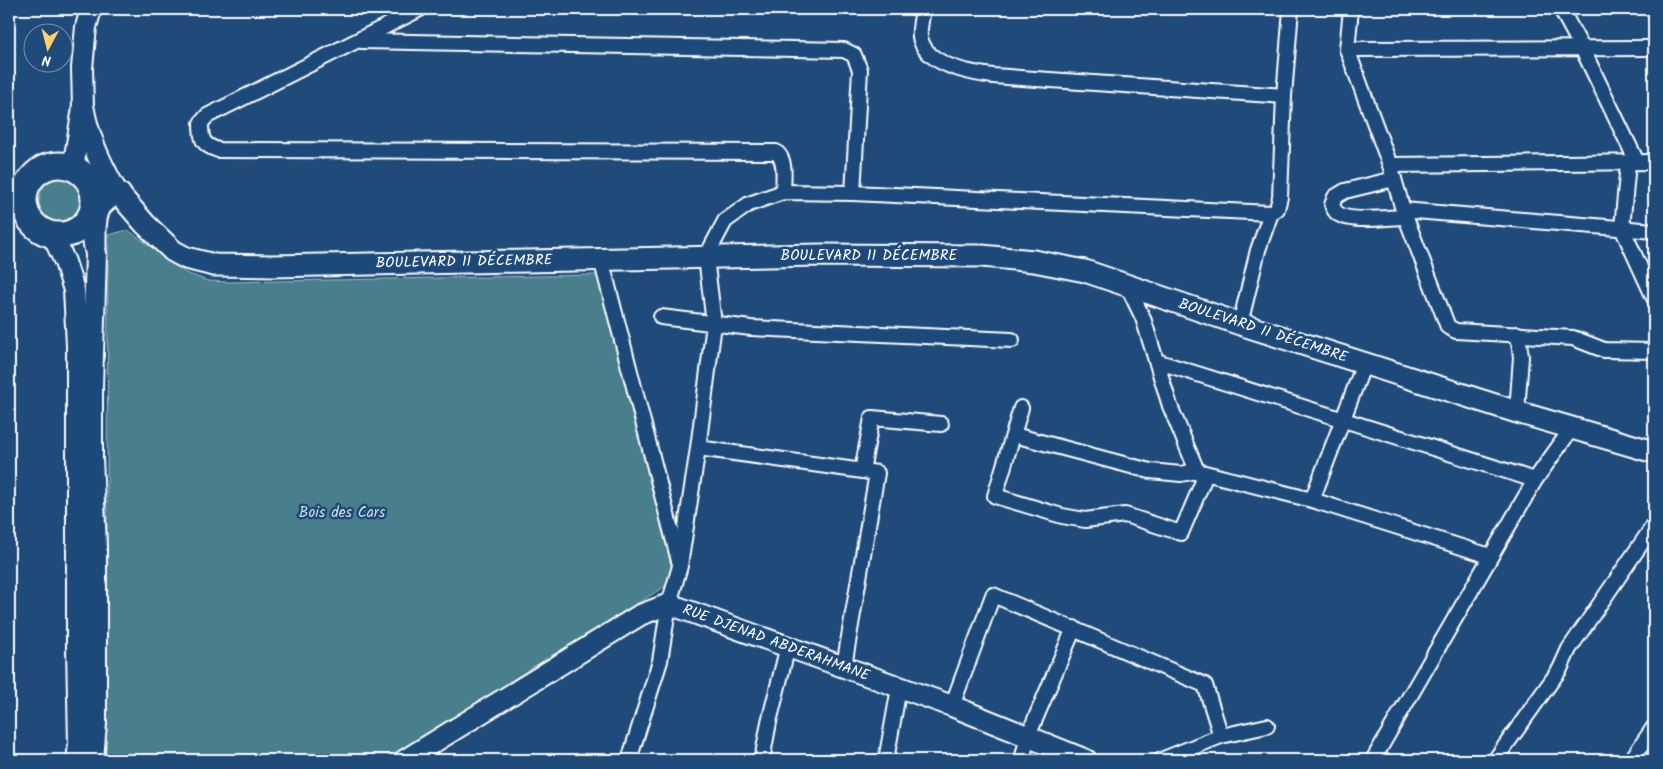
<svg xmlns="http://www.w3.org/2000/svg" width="1663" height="769" viewBox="0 0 1663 769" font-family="Kalam,sans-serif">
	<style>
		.green { fill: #487e8c; stroke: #a4bec6 }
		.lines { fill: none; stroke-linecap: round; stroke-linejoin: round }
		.street-casing { stroke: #fff; stroke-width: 18 }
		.secondary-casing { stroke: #fff; stroke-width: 24 }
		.primary-casing { stroke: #fff; stroke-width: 25 }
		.highway-casing { stroke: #fff; stroke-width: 29 }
		.street { stroke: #1f4a7a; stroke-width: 14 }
		.secondary { stroke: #1f4a7a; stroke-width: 20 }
		.primary { stroke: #1f4a7a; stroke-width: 21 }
		.highway { stroke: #1f4a7a; stroke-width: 25 }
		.labels { text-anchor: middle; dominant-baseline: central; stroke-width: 5; stroke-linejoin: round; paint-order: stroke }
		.street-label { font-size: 15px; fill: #fff; stroke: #1f4a7a }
		.park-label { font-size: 15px; fill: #d1dfe2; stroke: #1f4a7a }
	</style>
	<rect width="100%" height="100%" fill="#1f4a7a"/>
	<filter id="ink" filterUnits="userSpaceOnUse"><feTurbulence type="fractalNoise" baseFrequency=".02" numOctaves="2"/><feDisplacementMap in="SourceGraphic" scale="10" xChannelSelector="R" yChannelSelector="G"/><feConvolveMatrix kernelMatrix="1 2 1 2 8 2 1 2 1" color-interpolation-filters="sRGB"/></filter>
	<g filter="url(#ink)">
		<g class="green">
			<circle cx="62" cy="201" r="23"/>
			<path d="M128 230 186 273 208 281 228 282 597 275 675 580 387 760H106L108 235Z"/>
		</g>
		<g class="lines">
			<g class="street-casing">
				<g id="street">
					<path d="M420 9 207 116 201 123C201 139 202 145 218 150L776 152C787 160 783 180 783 192"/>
					<path d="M923 9C922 17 919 28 920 37 925 65 970 73 993 76L1284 96"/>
					<path d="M1351 9 1347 49 1390 165 1403 210 1448 327 1456 331 1573 338 1604 350 1654 351"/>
					<path d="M1561 9 1582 48 1637 162"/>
					<path d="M361 41 844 50 854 55 860 70 853 193"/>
					<path d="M1347 49 1654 48"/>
					<path d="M1628 163 1622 228 1654 298"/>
					<path d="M1390 165 1654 162"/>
					<path d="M1394 179 1345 191 1335 197 1332 205C1333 207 1334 210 1336 212 1347 224 1389 217 1405 217"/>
					<path d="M1403 210 1654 231"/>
					<path d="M601 259 679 561"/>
					<path d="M661 317 751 328 1012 340"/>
					<path d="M1240 324 1258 250 1271 213"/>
					<path d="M1156 361 1535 480"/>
					<path d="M1021 408 995 496 1062 516 1085 520 1125 515 1181 533 1204 479 1197 471 1170 406 1143 318 1128 287"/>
					<path d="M1517 412 1521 357 1518 334"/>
					<path d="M1014 435 1150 471 1181 474 1197 471 1312 500 1490 556"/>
					<path d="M862 471 872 418 941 424"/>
					<path d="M1312 500 1364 364"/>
					<path d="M844 666 877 473 698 448 714 324 706 257 725 221 749 204 783 192 853 193 1271 213 1277 209 1280 197 1284 96 1291 9"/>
					<path d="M952 706 993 595 1205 685 1221 736"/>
					<path d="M1634 756 1654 727"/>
					<path d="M629 760 660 661 669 604 680 566 698 448"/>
					<path d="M762 760 769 722 788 646"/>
					<path d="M886 760 899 688"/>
					<path d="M1022 760 1028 736 1074 628"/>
					<path d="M1161 760 1221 736 1267 726"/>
					<path d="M1373 760 1535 480 1572 428"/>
					<path d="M1495 760 1560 669 1569 649 1654 525"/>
				</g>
			</g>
			<g class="secondary-casing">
				<g id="secondary">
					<path d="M73 168 83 108 82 68 86 27 91 9"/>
					<path d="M84 225 93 239 96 254 92 387V457L96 547V723L93 760"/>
					<path d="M52 234 65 262 74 290 77 345V649L79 744 77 760"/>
					<path d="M405 760 640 615 669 604 952 706 1086 760"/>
				</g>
			</g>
			<g class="primary-casing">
				<g id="primary">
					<path d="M83 108C88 137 100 162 114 188"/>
					<path d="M87 178 98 180 114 188 145 224 173 251 186 258 214 265 272 266 820 255 982 256 1034 261 1085 271 1240 324 1517 412 1654 452"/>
					<path d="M95 247C95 225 92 200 120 194"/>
				</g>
			</g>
			<g class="highway-casing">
				<circle id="highway" cx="59" cy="200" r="35"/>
			</g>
			<use href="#street" class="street"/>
			<use href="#secondary" class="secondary"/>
			<use href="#primary" class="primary"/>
			<use href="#highway" class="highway"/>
		</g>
	</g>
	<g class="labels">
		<g class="street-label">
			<text x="869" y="256">BOULEVARD 11 DÉCEMBRE</text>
			<text transform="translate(464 262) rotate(-1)">BOULEVARD 11 DÉCEMBRE</text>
			<text transform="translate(1263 331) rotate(18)">BOULEVARD 11 DÉCEMBRE</text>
			<text transform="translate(776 643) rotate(20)">RUE DJENAD ABDERAHMANE</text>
		</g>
		<g class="park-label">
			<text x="342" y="513">Bois des Cars</text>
		</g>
	</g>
	<rect width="1663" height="769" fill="none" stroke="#1f4a7a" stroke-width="30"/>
	<rect x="15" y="15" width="1633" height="739" fill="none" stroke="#fff" stroke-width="2" filter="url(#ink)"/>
	<g transform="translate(48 48) rotate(187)"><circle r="24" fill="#1f4a7a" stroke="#7992af"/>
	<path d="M0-4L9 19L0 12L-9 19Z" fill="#ffd166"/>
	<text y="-8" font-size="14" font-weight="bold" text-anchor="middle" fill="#ffffff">N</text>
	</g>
</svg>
